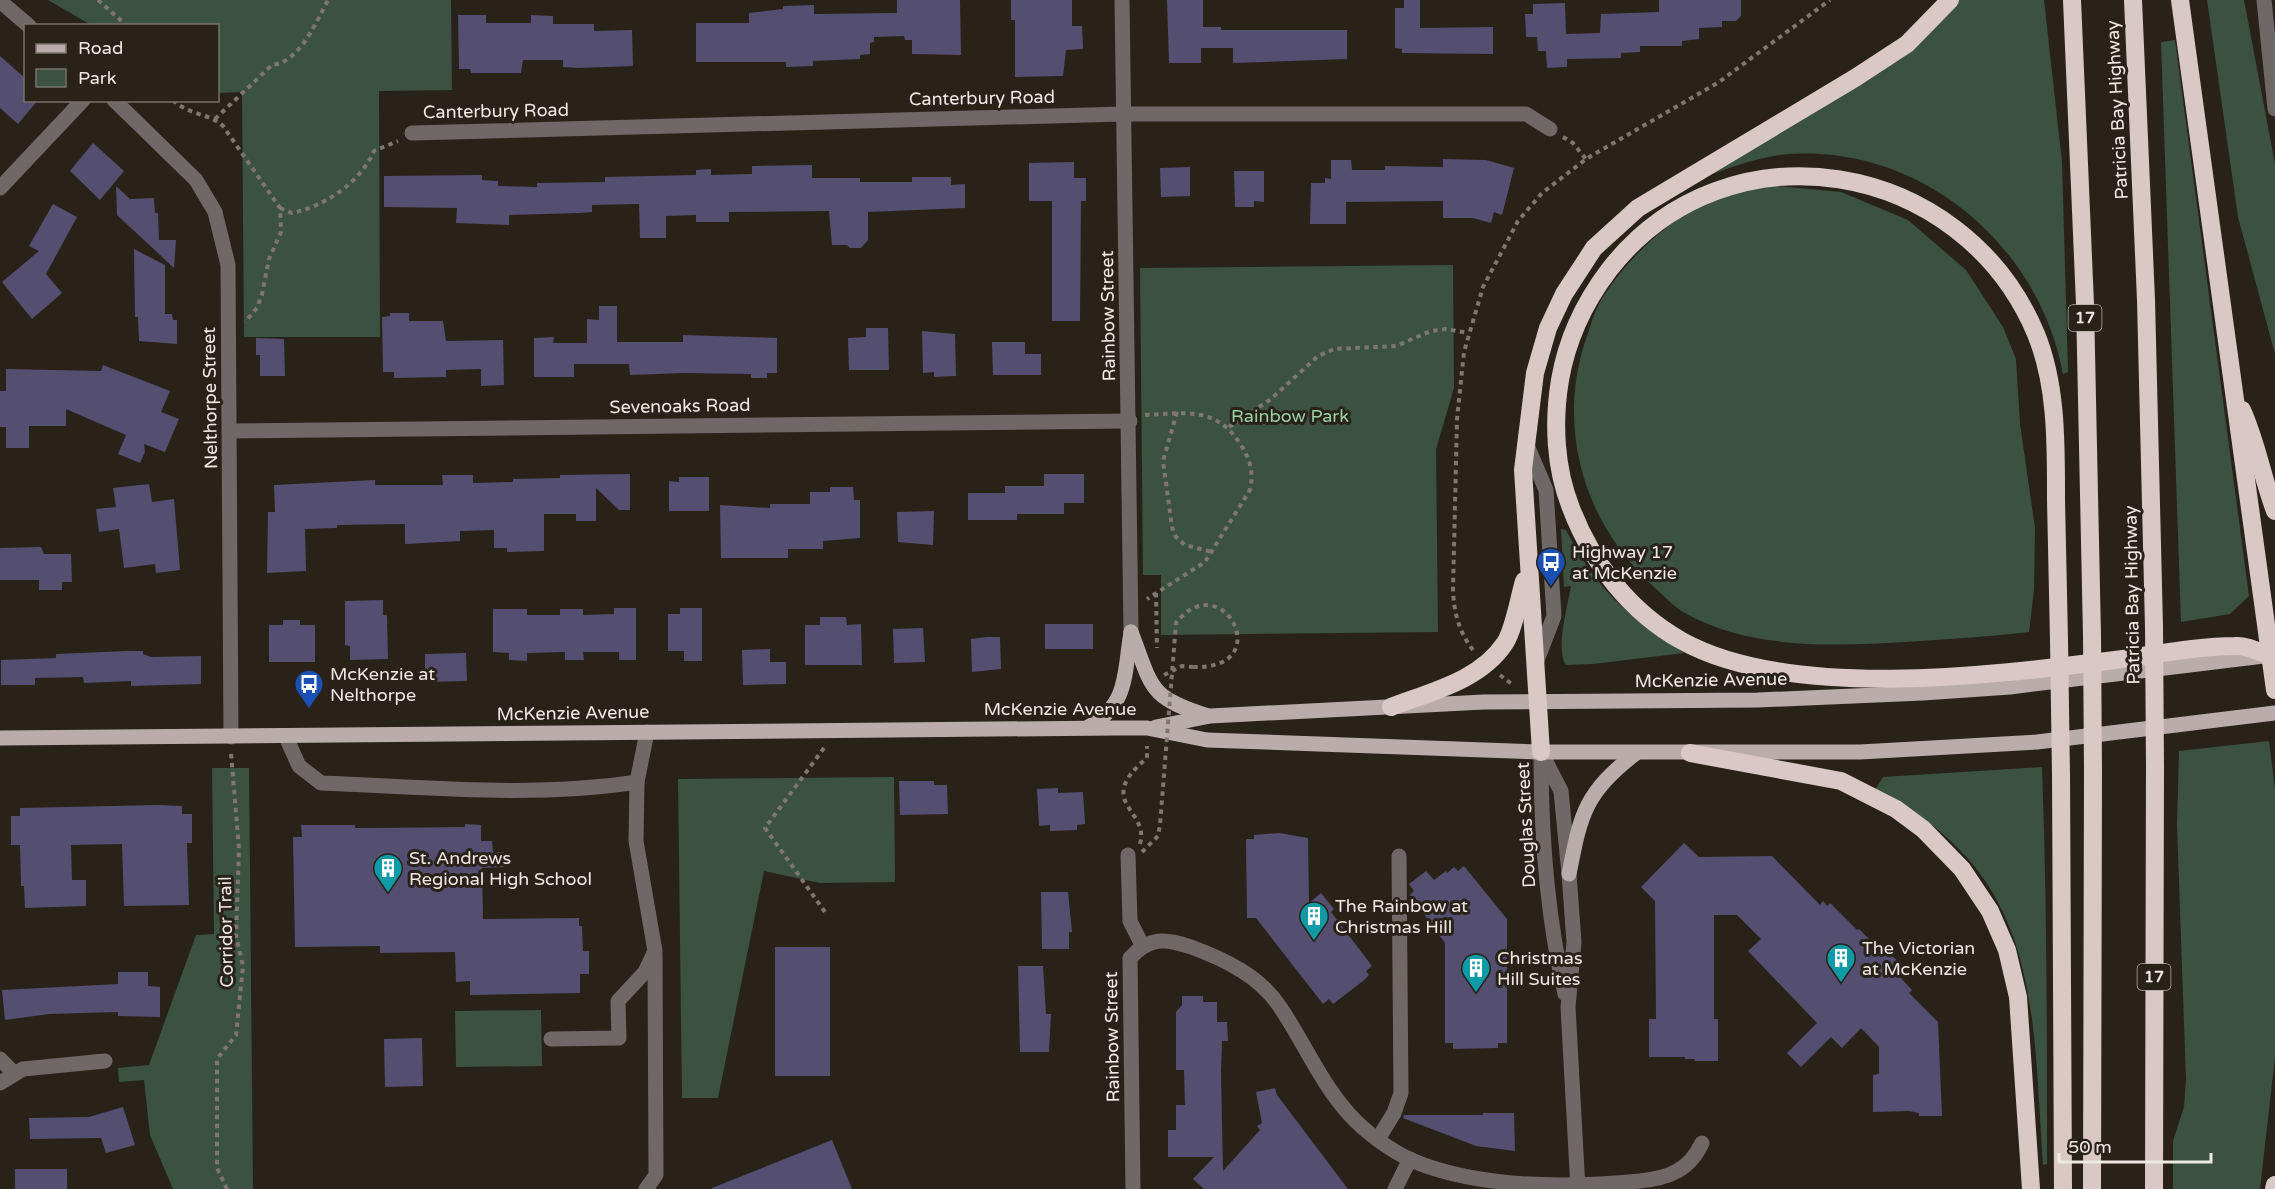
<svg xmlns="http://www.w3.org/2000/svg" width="2275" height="1189" viewBox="0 0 2275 1189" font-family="'Varela Round',sans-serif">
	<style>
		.green { fill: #3b5240 }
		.building { fill: #544e70 }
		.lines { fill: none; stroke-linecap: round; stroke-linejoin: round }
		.path { stroke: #7d776f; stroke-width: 4; stroke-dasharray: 4.5 4.5; stroke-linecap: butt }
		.minor { stroke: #6e6867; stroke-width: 15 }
		.major { stroke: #baacaa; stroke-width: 15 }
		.highway { stroke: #d9c8c5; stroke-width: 18 }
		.path-bridge { stroke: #7d776f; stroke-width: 4; stroke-dasharray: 4.5 4.5; stroke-linecap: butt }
		.highway-bridge { stroke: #d9c8c5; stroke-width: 18 }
		.labels { text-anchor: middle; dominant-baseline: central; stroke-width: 6; stroke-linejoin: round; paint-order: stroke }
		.shield { fill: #292219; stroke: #b3ada6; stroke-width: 1.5 }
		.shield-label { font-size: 16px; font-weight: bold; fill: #eee9e3 }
		.street-label { font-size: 18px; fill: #eee9e3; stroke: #292219 }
		.park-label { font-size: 18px; fill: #96d0a4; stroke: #292219 }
		.poi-label { font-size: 18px; fill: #eee9e3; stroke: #292219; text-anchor: start }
	</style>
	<rect width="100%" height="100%" fill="#292219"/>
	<g class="green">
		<path d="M48 0H451L452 90 379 91 380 337H244L242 92 218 93V26L91 25Z"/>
		<path d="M1957 0H2044L2062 162 2068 372 2063 374C2039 245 1922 145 1788 154 1756 157 1726 169 1696 180Z"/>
		<path d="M2207 0H2244L2275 164V354L2238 217Z"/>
		<path d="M2175 40 2249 596 2230 614 2181 622 2161 42Z"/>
		<path d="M1767 185 1841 192 1908 220 1966 270 2003 327 2016 359 2020 424 2035 528 2034 590 2029 632C1988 637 1947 639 1905 642 1834 646 1750 650 1685 613 1674 607 1663 595 1654 587 1586 525 1557 434 1584 345 1589 331 1593 315 1600 302 1625 260 1666 222 1710 200 1726 192 1749 190 1767 185Z"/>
		<path d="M1453 265 1454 388 1436 449 1438 632 1161 635V575H1143L1140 268Z"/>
		<path d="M1561 529 1566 530C1596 590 1629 617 1684 653L1593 664 1566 665C1555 649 1568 605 1571 586L1564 587Z"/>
		<path d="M2269 741 2275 789V1057L2260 1189H2173V1141L2184 1107 2186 1080 2177 825 2179 751Z"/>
		<path d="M2042 767C2047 900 2047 1032 2047 1164L2043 1165C2032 1005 2041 872 1875 790L1883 777Z"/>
		<path d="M212 768H249L253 1189H173L150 1135 144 1080 119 1082 118 1068 149 1065 196 935 214 934Z"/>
		<path d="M894 777 895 882 820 883 764 871 718 1098H682L678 779Z"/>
		<path d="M541 1010 542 1066 456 1067 455 1011Z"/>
	</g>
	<g class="building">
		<path d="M897 0H960L961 55 912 54V40H905L904 36 874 37V42L870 43V54L860 55V59L813 61V66L786 67V62H696V23H749V13L783 9V6L814 5V14L897 13Z"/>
		<path d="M1011 0H1072V26H1082L1083 45V49L1066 50 1063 76 1015 77V20H1011Z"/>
		<path d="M1167 0H1203V27H1221V30H1347V59L1233 63V48H1201V63H1169Z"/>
		<path d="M1404 0H1420V28L1493 27V54L1402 53V49L1395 48V8H1404Z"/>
		<path d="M1659 0H1741V16L1736 21H1722V27L1699 28V39L1682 41V46H1640V52L1621 53V58L1567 59V67L1547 68 1546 51H1538L1537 37H1526L1525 14H1533V4L1565 3 1566 34 1600 33 1601 14 1659 12Z"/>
		<path d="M458 15H486V23H531V15L553 16V24H594V31L632 30 633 66 578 68 563 67V60H523L521 73H471L470 69H459Z"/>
		<path d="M0 56 26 79V100H38L18 124 0 108Z"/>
		<path d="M93 143 124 171 100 200 70 171Z"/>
		<path d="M1443 159 1486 160 1514 168 1502 215 1494 212 1491 223 1473 218H1443V201L1346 202V224H1310L1311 183H1325V178L1331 179V160H1351L1352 170H1385V166L1443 167Z"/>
		<path d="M1074 162V178H1086V201H1081L1080 321H1052V201H1029V163Z"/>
		<path d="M812 165V178H860V182H912V177H951V185L965 184V208L868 212V240L861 248H850L847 245H832L829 211 729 212V222H696V215L666 216V238H640L639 204 592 205V212L579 213 509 215V225L456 223 457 208 384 207V176L482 175V180L498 181V186L537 187V183L605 182V177L696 175V170L711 169V175L752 174V166Z"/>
		<path d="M1190 167V196L1161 197 1160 168Z"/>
		<path d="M1234 171H1264V202L1254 201V207H1235Z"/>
		<path d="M116 186 130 199 154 198 155 213H158L159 240H176L174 268 117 215Z"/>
		<path d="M53 204 77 217 46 274 62 293 32 319 2 282 39 251 29 246Z"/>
		<path d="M134 249 165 265V314H172L173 320H177V344L139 341 138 317H135Z"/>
		<path d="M599 306H617V342H683V335L777 338V373H767V378H751V374L684 373 630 375 629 364H574V377H534V338L554 337 553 343H587V319L599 320Z"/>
		<path d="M390 313H409V321H443L446 341 503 340 504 385 481 386V369L446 370V377L394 378V372H383L382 317 390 316Z"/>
		<path d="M866 328H888L889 370H849L848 338 866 337Z"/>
		<path d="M922 331 955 334 956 376 934 377V372L923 373Z"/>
		<path d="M256 338 284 339 285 376H260V355H256Z"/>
		<path d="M992 342H1025V354H1041V375H993Z"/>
		<path d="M103 365 170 391 161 412 179 419 165 452 144 444 145 452 140 463 118 454 126 435 66 409V426H29V448H6V427H0V391H6V369L101 371Z"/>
		<path d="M630 474V510H619L596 488V521H576V514H544V551L507 552V548H494V530L460 531V541L405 544V524L337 525V528L305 529 306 571 267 573 268 512H275L274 485 375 480V485H443L442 475H473V483L513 482V479L560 478V475Z"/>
		<path d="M1044 474H1084V503H1064V514H1017V520H968V493H1005V486H1044Z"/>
		<path d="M679 477H709V511H669V481L679 482Z"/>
		<path d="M149 484 152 502 174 499 180 570 156 573 155 564 124 568 119 529 99 532 96 509 116 507 113 488Z"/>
		<path d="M830 487H853L854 500H860V538L823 541V549H788V558H721L720 505 770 508V504H810V492H830Z"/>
		<path d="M934 511 933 545 898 542 897 512Z"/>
		<path d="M41 547 44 554H71L72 582H62V590H39V580H0V548Z"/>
		<path d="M383 600V615H387L388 659 350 660V646L345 645V601Z"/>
		<path d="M614 608H636V660H619V652H583L584 660H565V652L527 653V661L509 660V653L493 652V609H527V615H560V609H583V615L614 614Z"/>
		<path d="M680 608H702V661H684V651H668V614H680Z"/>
		<path d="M820 617H846L847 625 861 624 862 665H805V625H820Z"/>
		<path d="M283 620H300V625H315V662H269V625H283Z"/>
		<rect x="1045" y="624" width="48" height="25"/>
		<path d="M923 628 925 662 894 663 893 629Z"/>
		<path d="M987 637H1000L1001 669 972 672 971 639Z"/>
		<path d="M770 649V662H786V684L743 685 742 650Z"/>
		<path d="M127 651H143V654L151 657 201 656V684L131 686V681L84 683 83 677 35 678V685H1V660L56 658V654Z"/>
		<path d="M466 653 467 681 425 682V654Z"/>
		<path d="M899 781H934V785H947L948 814 900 815Z"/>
		<path d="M1058 788V793L1083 792 1085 824 1077 825V830L1050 831V825L1039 826 1037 789Z"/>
		<path d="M158 805 182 806V814H192V843H187L189 905 124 906 122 844 71 845 72 880H86V906L25 908 24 886H21L20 845H11V816H20V808Z"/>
		<path d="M465 824 481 825V841H492L493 852H504L505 867 482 868 483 919 579 918V926H582L583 951H589V974H580V993L470 995V981L456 982 455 952 380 953V946L295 947 293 837H302L301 825H355V828H372L465 827Z"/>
		<path d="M1279 833 1308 838 1309 903 1321 893 1334 909 1331 912 1372 966 1366 971 1369 975 1363 981 1333 1004 1329 999 1323 1004 1256 918H1247L1246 839H1254V835Z"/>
		<path d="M1684 843 1699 857 1772 856 1820 905 1823 901 1827 906 1830 903 1857 930 1859 929 1880 950 1883 947 1906 969 1899 976 1912 990 1909 993 1938 1022 1942 1116H1919V1113L1909 1111 1873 1112V1075L1879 1074V1047L1861 1028 1842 1048 1831 1037 1801 1067 1787 1053 1817 1023 1748 951 1761 939 1737 915H1714V1019H1718V1061H1694L1695 1059H1685V1057H1649V1019H1656L1655 901 1641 887Z"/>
		<path d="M1464 866 1507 919V1043H1498V1048L1453 1049V1043H1445V943L1410 895 1414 891 1409 884 1426 871 1434 880 1446 871 1447 873 1454 867 1458 871Z"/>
		<path d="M1041 892H1068L1072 932H1069V949H1042Z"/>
		<rect x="775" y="947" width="55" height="129"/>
		<path d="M1018 966H1043L1046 1014H1051L1049 1052H1020Z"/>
		<path d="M118 972H148V986L160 987V1017L118 1016V1012L49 1014 5 1020 2 990 118 984Z"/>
		<path d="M1182 996H1203V1002H1217V1022H1227L1228 1041H1222L1221 1071 1223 1171 1260 1130 1257 1126 1262 1123 1256 1092 1275 1088 1277 1095 1348 1189H1204L1193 1179 1214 1157H1168V1130H1176V1105H1185L1184 1070H1176V1012L1182 1005Z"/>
		<path d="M422 1038 423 1086 385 1087 384 1039Z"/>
		<path d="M123 1107 135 1145 106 1153 101 1138 30 1139 29 1118 89 1117Z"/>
		<path d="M1483 1113H1514L1515 1151 1476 1146 1403 1118 1404 1115H1483Z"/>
		<path d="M832 1140 852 1189H712V1188Z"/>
		<rect x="15" y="1169" width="52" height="20"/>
	</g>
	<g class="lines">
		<g class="path">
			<path d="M98 0 127 26"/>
			<path d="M173 100C188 115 209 113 223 126L280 208 281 232 269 259 262 294 257 308 245 322"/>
			<path d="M215 119 272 65C300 62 316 22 328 0"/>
			<path d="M1563 137 1573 143 1586 159"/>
			<path d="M280 208 292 213C325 206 360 183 374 151L398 141"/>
			<path d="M1177 412 1163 461 1172 527 1176 537 1185 545 1212 552"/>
			<path d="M1145 415C1186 413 1216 406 1241 445 1250 460 1254 472 1250 490L1205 562 1147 599"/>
			<path d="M1229 427 1271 399 1318 356 1334 349 1396 346 1431 331 1446 329 1468 333"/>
			<path d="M1156 593 1157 648"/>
			<path d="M1473 650C1459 632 1454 613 1453 590L1457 419 1464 352 1483 287 1518 221 1542 193 1586 159 1719 82 1830 0"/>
			<path d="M1164 675 1182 666 1193 667"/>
			<path d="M1500 675 1513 685"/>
			<path d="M824 748 765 828 825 912"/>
			<path d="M1140 844C1150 809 1093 803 1147 758V746"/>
			<path d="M227 1189 217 1168V1059L236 1035 243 966 236 936 239 849 231 753"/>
		</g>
		<g class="minor">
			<path d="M1122 0 1131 632"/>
			<path d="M2264 0 2275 109"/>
			<path d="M0 1 29 26"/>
			<path d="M114 100 196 180 215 212 228 265 231 737"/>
			<path d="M412 133 1124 114H1526L1550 129"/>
			<path d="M0 188 83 100"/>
			<path d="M230 431 1130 421"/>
			<path d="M1526 443 1546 490 1554 616 1536 663"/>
			<path d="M286 737 299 766 321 783C426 787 532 798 637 782"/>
			<path d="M1541 752 1561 791 1569 874 1574 942 1568 1007 1578 1189"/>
			<path d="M1541 755C1541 834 1547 917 1565 994"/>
			<path d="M1128 855 1130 921 1142 945"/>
			<path d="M551 1039 619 1038 618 1001 645 972 655 951 636 841 637 782 647 732"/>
			<path d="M0 1059 14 1073"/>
			<path d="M0 1083 23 1069 105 1061"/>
			<path d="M1378 1139 1394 1113 1401 1093 1399 856"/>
			<path d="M646 1189 656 1175 655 954"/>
			<path d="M1133 1189 1130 958C1149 937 1165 938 1191 947 1224 959 1260 976 1280 1007 1304 1042 1320 1082 1349 1114 1365 1132 1390 1150 1411 1160 1479 1189 1566 1188 1640 1181 1668 1178 1689 1171 1702 1143"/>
			<path d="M1395 1189 1410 1159"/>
		</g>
		<g class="major">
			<path d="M1131 632C1153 688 1147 697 1208 716"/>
			<path d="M1088 727C1129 705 1124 673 1131 632"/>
			<path d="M1156 727 1210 716 1484 702 1758 700 1923 693 2010 687 2272 655"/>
			<path d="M0 738 1115 728H1147L1207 740 1541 752H1860L2037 742 2275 713"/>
			<path d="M1569 874C1581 812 1585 793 1636 753"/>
		</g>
		<g class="highway">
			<path d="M2072 0 2085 304 2092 636"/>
			<path d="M2133 0 2146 300 2154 627"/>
			<path d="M2180 0 2275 690"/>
			<path d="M2242 410C2257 443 2262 477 2275 511"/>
			<path d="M2059 640C2058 593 2057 546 2056 500 2056 445 2057 385 2036 334 1963 159 1727 118 1609 270 1584 303 1567 339 1560 380 1553 422 1555 468 1571 508 1592 563 1630 612 1682 641 1791 701 1994 675 2115 660 2153 655 2197 646 2235 646 2247 645 2259 652 2271 656"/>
			<path d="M1391 707C1430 692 1480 681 1505 643 1514 629 1519 598 1524 581"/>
			<path d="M1541 752 1523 470 1535 373 1548 328 1564 294 1594 248 1638 208 1855 78 1907 44 1950 0"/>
			<path d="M1690 753 1841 781 1896 809 1923 829 1962 869 1990 911 2007 950 2018 997 2031 1189"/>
			<path d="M2061 775 2063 1189"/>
			<path d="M2092 1189 2093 772"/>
			<path d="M2154 1189 2155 765"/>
			<path d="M2274 1189 2275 1185"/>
		</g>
		<path class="path-bridge" d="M1142 852 1158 836 1160 825 1176 623C1222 564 1279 670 1193 667"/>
		<g class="highway-bridge">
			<path d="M2154 627 2155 765"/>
			<path d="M2092 636 2093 772"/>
			<path d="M2059 640 2061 775"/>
		</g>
	</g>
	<defs>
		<g id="bus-pin" transform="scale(1.5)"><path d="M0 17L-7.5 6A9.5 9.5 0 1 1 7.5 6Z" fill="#1a4fb4" stroke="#292219"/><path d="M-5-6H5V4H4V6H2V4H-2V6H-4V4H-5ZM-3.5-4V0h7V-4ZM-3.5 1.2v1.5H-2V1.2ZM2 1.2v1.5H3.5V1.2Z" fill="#fff"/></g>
		<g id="building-pin" transform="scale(1.5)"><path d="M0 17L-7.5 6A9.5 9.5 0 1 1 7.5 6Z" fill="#0f9aa8" stroke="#292219"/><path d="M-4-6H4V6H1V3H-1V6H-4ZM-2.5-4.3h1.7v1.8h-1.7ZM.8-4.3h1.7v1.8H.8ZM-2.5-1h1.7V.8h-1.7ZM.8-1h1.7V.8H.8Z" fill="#fff"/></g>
	</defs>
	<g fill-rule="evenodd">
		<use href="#bus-pin" x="1551" y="562"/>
		<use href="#bus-pin" x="309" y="684"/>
		<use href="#building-pin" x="388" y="868"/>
		<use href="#building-pin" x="1314" y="916"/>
		<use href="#building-pin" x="1841" y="958"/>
		<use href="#building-pin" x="1476" y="968"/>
	</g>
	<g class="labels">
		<g class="shield">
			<rect x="2068.5" y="305" width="33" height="26" rx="4.5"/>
			<rect x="2137.5" y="964" width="33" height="26" rx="4.5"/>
		</g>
		<g class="shield-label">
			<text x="2085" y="318">17</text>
			<text x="2154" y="977">17</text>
		</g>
		<g class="street-label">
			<text transform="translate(982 98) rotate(-1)">Canterbury Road</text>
			<text transform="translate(2117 110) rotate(-93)">Patricia Bay Highway</text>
			<text transform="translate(496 111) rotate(-1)">Canterbury Road</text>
			<text transform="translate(1108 316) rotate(-91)">Rainbow Street</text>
			<text transform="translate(210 398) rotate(-91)">Nelthorpe Street</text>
			<text transform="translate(680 406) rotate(-1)">Sevenoaks Road</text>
			<text transform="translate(2132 595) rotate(-91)">Patricia Bay Highway</text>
			<text transform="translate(1711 680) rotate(-1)">McKenzie Avenue</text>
			<text x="1060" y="709">McKenzie Avenue</text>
			<text transform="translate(573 713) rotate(-1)">McKenzie Avenue</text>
			<text transform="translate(1526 825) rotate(-93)">Douglas Street</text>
			<text transform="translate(226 932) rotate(-91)">Corridor Trail</text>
			<text transform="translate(1112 1037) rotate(-91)">Rainbow Street</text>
		</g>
		<g class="park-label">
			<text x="1290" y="416">Rainbow Park</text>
		</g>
		<g class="poi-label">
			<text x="1572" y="552">Highway 17<tspan x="1572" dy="21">at McKenzie</tspan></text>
			<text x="330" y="674">McKenzie at<tspan x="330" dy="21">Nelthorpe</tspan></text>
			<text x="409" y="858">St. Andrews<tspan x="409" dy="21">Regional High School</tspan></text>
			<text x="1335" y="906">The Rainbow at<tspan x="1335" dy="21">Christmas Hill</tspan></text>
			<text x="1862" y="948">The Victorian<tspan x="1862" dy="21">at McKenzie</tspan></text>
			<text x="1497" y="958">Christmas<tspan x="1497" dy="21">Hill Suites</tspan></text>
		</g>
	</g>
	<rect x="24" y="24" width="195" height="78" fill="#292219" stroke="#78726a" stroke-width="1.5"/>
	<rect x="36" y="44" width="30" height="9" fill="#baacaa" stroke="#78726a" stroke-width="1.5"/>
	<text x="78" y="54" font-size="18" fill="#eee9e3">Road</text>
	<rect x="36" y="69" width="30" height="18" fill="#3b5240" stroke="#78726a" stroke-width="1.5"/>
	<text x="78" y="84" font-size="18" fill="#eee9e3">Park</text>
	<path d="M2059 1153v9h152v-9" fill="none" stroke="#eee9e3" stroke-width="3"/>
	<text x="2068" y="1153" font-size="18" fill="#eee9e3" stroke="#292219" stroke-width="4.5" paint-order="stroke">50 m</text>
</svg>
